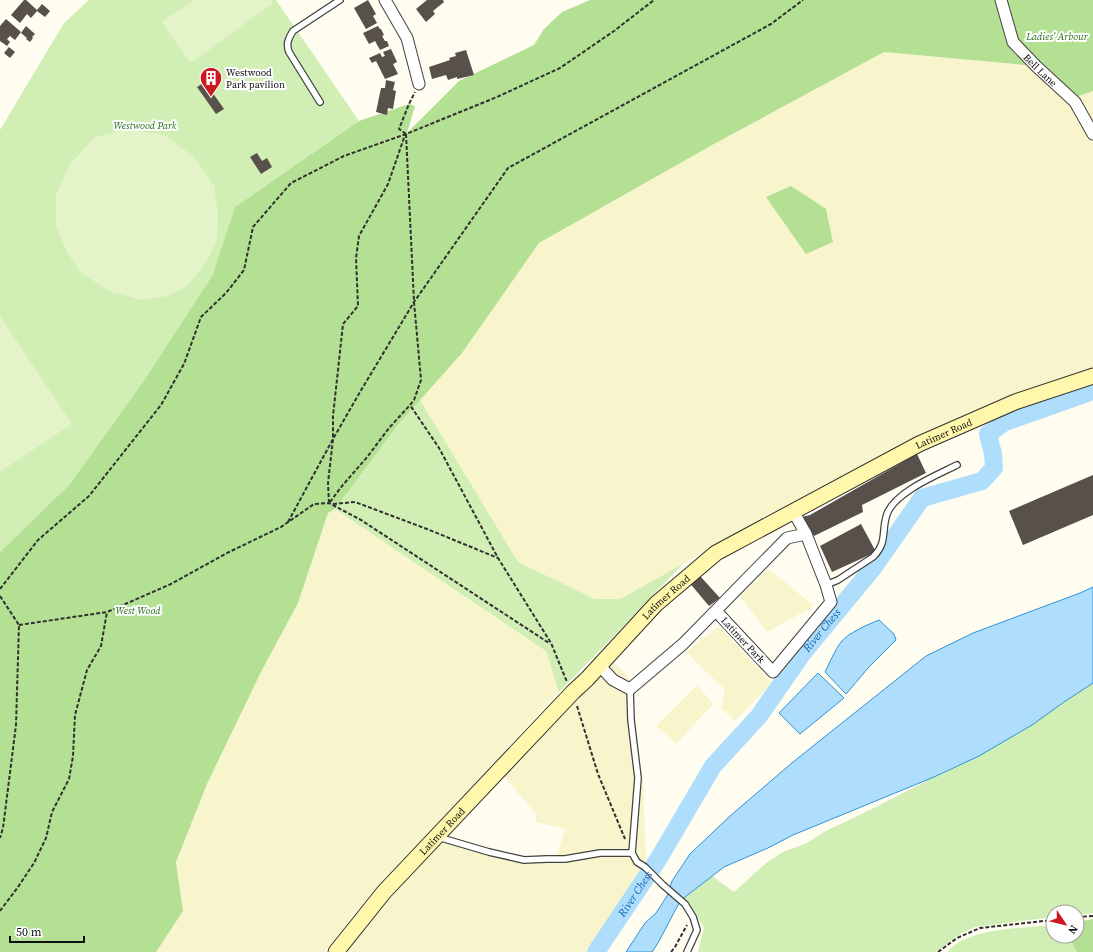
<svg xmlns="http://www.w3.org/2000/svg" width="1093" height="952" viewBox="0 0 1093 952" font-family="'Source Serif 4',serif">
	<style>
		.farmland { fill: #f8f5cd }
		.green { fill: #d1eeb5 }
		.forest { fill: #b4e093 }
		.pitch { fill: #e4f4c8 }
		.water { fill: #afdefc; stroke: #2f92da }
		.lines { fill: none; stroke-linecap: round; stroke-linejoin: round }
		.river { stroke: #afdefc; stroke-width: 18 }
		.building { fill: #58504a }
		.lane-casing { stroke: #424242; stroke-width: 8 }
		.street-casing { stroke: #424242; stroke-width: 13 }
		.secondary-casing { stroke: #313131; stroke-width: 17 }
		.path { stroke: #313131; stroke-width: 2; stroke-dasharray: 4 2; stroke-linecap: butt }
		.lane { stroke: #fff; stroke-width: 5.5 }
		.street { stroke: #fff; stroke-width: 11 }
		.secondary { stroke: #fff7ab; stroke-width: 15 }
		.labels { text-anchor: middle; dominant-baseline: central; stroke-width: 4; stroke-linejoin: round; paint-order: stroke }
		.park-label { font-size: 10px; font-style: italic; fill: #286d18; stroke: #fff }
		.street-label { font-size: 10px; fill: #0f0f0f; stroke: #fff }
		.poi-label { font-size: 10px; fill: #0f0f0f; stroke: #fff; text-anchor: start }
		.water-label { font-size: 11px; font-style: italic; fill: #0b63ad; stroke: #fff }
	</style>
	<rect width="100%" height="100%" fill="#fffcf0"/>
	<g class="farmland">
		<path d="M884 52 1036 66 1073 98 1093 91V371L769 516 620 599H595L518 562 477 500 420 400 462 353 539 243 714 144Z"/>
		<path d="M335 509 546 651 559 692 362 904 325 952H156L183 911 176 862 207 784 261 672 298 603 328 513Z"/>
		<path d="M769 569 814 606 767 632 740 596Z"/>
		<path d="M719 626 772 683 735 721 721 708 725 690 686 652Z"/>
		<path d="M610 660 628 675 643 781 646 858 612 922 590 952H344L433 847 455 840 521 859 557 855 565 829 536 822V814L503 775Z"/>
		<path d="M697 685 713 704 676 744 656 726Z"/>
	</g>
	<g class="green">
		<path d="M89 0H276L359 121 235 207 212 276 143 382 69 485 0 552V130L64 23Z"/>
		<path d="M420 400 518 562 595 599H620L683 564 607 643 559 692 546 651 335 509 397 426Z"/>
		<path d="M1093 683V913L1077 915V912H1053V917L975 927 960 934 936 952H698L704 928 685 897 712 876 734 892 766 863 783 852 805 844 826 831 874 808 934 777 979 756Z"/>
		<path d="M1053 925V936H1068L1077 952H947C950 949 952 946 956 944 979 928 1025 928 1053 925Z"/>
	</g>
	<g class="forest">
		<path d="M590 0H1093V91L1073 98 1036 66 884 52 714 144 539 243 462 353 397 426 335 509 328 513 298 603 261 672 207 784 176 862 183 911 156 952H0V552L69 485 143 382 212 276 235 207 359 121 409 104 415 106 407 133 459 81 534 45 544 29 562 12Z"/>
		<path d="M791 186 826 209 833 242 806 254 766 197Z"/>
		<path d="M1093 919V952H1077L1068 936H1077V922Z"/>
	</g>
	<g class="pitch">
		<path d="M194 0H271L273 3 195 60 190 62 162 22Z"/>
		<path d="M128 129 164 135 193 156 214 185 218 213 217 239 206 263 187 286 168 296 142 300 111 292 80 272 67 252 56 227V195L70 164 95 137Z"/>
		<path d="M0 316 72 424 0 472Z"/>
	</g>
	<g class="water">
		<path d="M1093 587V683L1064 702 1032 725 979 756 934 777 793 835 768 848 724 867 685 897 678 905 658 943 652 952H626L645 923 656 913 667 896 672 881 690 854 730 816 793 762 926 656 973 633 1080 593Z"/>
		<path d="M879 620 894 634 896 640 869 667 846 694 825 672C830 662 835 650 841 642 848 633 869 624 879 620Z"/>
		<path d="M818 673 844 698 800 734 779 713Z"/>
	</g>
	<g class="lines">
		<path class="river" id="s1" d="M596 952 659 858 713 766 759 716 802 654 873 568 922 498 982 481 994 468 993 454 988 434 1005 422 1093 391"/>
	</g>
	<g class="building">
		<path d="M24 0H26L37 10 42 4 50 11 45 17 37 11 31 18 27 14 20 23 11 15Z"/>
		<path d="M368 0 376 14 373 16 377 23 366 29 354 8Z"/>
		<path d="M427 0H443L444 2 433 11 435 14 426 22 416 9Z"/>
		<path d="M6 19 21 32 15 40 10 36 7 39 10 42 7 46 0 41V26Z"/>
		<path d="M26 26 35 34 32 37 33 38 30 42 26 39 27 38 21 33Z"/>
		<path d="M378 26 380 29H381L384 35 382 36 385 41H387L389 46 380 50 375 41 369 44 363 33Z"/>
		<path d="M9 47 15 52 10 58 4 53Z"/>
		<path d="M391 49 397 62 393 64 398 74 385 79 376 61 372 63 369 58 380 53 382 57 385 56 383 52Z"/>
		<path d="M466 50 474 75 457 79V77L448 80 446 75 432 79 429 67 450 60 449 58 456 56 455 53Z"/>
		<path d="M386 80 395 82 393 90 396 91 393 109 388 108 387 115 376 112 381 88H385Z"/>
		<path d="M205 82 224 109 216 114 197 87Z"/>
		<path d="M257 153 262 161 267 158 272 167 261 174 250 157Z"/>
		<path d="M917 454 926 473 862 505 863 512 814 536 802 517 810 515Z"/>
		<path d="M1093 475V515L1023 545 1009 511Z"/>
		<path d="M861 524 876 552 832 572 820 546Z"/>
		<path d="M700 576 720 598 709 606 688 581Z"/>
	</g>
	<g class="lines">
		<g class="lane-casing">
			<g id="lane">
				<path d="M320 102 289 52C286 44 288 39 293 31L340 0"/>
				<path d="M826 585 838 580 873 557C888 542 881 531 887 514 895 492 937 475 957 465"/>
				<path d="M630 689 631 720 638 778 632 853 637 862 645 867 663 885 685 904 693 917 697 930 687 952"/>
				<path d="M438 837 489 852 524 860 547 859H565L600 853H632"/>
			</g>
		</g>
		<g class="street-casing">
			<g id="street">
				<path d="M385 0 407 38 419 84"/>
				<path id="s2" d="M1001 0 1013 42 1036 66 1075 102 1093 134"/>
				<path d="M793 511 806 534"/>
				<path d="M599 665 613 680 630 689 683 644 787 538 806 534 826 585 831 602 773 672 716 611"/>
			</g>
		</g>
		<g class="secondary-casing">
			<g id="secondary">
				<path id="s3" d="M336 952 384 892 573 692 587 679 656 604 716 553 919 444 1015 402 1093 376"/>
			</g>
		</g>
		<g class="path">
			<path d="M406 134 414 302 421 380 414 400 410 405 439 448 498 558 551 643 567 682"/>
			<path d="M406 134 399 129 409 104 415 92"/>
			<path d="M330 502 342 486 368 456 389 428 410 405"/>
			<path d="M329 503 328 483 333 439V416L343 324 358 306 356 258 359 236 388 184 405 135"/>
			<path d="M333 504 355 502 427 529 498 558"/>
			<path d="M288 522 333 439 360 392 414 302 508 168 771 24 803 0"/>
			<path d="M0 589 38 540 89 496 161 405 184 364 201 317 226 293 244 270 253 227 291 183 344 156 406 134 497 97 560 68 614 31 654 0"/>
			<path d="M0 596 19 625 16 725 3 828 0 838"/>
			<path d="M19 625 107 612 171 584 227 553 281 527 314 504 329 503 361 520 549 643"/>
			<path d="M577 706 598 774 625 839"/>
			<path d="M0 911 18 887 34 863 46 838 52 812 69 779 73 756 75 715 87 670 101 646 107 612"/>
			<path d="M1077 917 1093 916"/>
			<path d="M671 952 675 947 687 925"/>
			<path d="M938 952 957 938 980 928 1053 920"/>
		</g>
		<use href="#lane" class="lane"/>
		<use href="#street" class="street"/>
		<use href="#secondary" class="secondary"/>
	</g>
	<defs>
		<g id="building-pin" transform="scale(1.15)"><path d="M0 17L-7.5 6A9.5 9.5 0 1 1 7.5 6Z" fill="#cd181d" stroke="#fff"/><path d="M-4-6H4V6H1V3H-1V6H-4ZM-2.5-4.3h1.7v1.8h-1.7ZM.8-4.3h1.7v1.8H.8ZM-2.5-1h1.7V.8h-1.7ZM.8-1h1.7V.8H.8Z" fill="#fff"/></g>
	</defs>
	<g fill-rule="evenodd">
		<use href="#building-pin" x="211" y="78"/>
	</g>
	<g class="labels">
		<g class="park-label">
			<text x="1057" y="36">Ladies' Arbour</text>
			<text x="145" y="125">Westwood Park</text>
			<text x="138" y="610">West Wood</text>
		</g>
		<g class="street-label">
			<text stroke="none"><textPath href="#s2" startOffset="83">Bell Lane</textPath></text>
			<text stroke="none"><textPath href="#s3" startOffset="809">Latimer Road</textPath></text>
			<text stroke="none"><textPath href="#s3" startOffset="485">Latimer Road</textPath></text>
			<text transform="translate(743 640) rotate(47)">Latimer Park</text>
			<text stroke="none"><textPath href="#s3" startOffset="161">Latimer Road</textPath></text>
		</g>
		<g class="poi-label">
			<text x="226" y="72">Westwood<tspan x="226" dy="12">Park pavilion</tspan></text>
		</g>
		<g class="water-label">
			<text stroke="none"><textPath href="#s1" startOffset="394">River Chess</textPath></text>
			<text stroke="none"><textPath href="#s1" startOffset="70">River Chess</textPath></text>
		</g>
	</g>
	<g transform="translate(1065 924) rotate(125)"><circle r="19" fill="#ffffff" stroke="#9f9f9f"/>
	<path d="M0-3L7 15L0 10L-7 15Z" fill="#cd181d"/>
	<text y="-6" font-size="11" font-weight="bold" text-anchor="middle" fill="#0f0f0f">N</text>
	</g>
	<path d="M10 936v6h74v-6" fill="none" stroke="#0f0f0f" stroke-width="2"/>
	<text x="16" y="936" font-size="12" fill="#0f0f0f" stroke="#ffffff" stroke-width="3" paint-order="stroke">50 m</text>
</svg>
